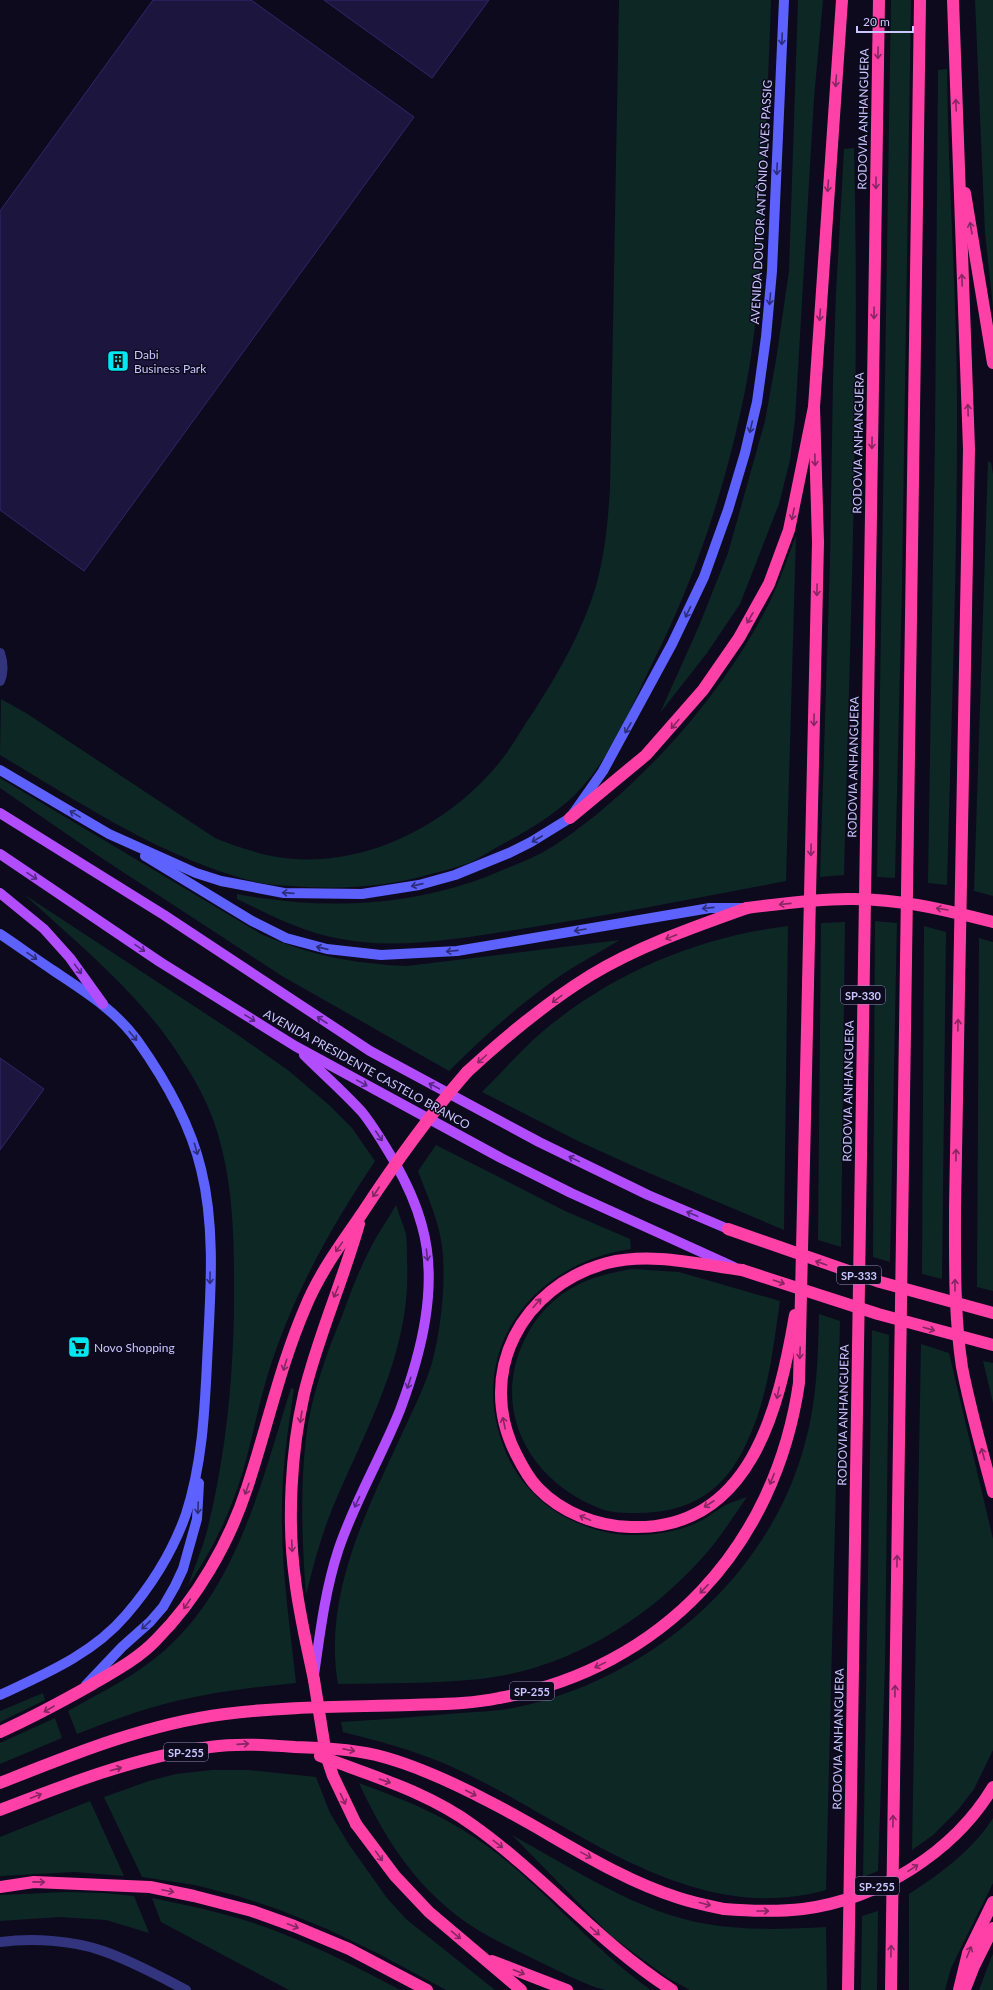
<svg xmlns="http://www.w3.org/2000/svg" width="993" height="1990" viewBox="0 0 993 1990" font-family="Lato,sans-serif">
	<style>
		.green { fill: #0d2725 }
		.building { fill: #1c163f; stroke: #30276c }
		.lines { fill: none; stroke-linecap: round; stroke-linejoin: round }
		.street { stroke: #33347e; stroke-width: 10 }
		.secondary { stroke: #5d62ff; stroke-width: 10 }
		.primary { stroke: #b24dff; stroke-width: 10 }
		.highway { stroke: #ff41a7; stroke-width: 12 }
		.highway-bridge { stroke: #ff41a7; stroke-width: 12 }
		.oneway { stroke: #2d2d77 }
		.oneway2 { stroke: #862662 }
		.oneway3 { stroke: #572883 }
		.labels { text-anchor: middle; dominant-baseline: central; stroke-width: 3; stroke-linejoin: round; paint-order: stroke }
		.shield { fill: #0d0a1d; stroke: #918ebb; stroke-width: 1 }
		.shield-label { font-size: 11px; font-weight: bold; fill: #cac6ff }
		.street-label { font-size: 12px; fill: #cac6ff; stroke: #0d0a1d }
		.poi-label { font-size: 12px; fill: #cac6ff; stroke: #0d0a1d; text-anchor: start }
	</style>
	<rect width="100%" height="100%" fill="#0d0a1d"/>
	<g class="green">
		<path d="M619 0H771C769 61 766 122 764 184 761 259 758 336 741 410 722 498 692 586 651 666 631 707 613 753 582 787 559 814 523 833 492 850 484 855 475 861 466 864 455 868 442 871 431 874 387 887 338 890 292 886 280 885 268 885 256 882 162 858 82 804 0 755L1 699 26 713 215 838C235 846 255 853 277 857 362 871 452 824 503 758 514 743 523 727 534 711 559 672 582 632 596 586 605 554 608 521 610 488Z"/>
		<path d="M798 0H823L814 98 795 420 790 460 779 504 740 604 707 653 660 713 699 626 728 553 765 421 776 360 789 271Z"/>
		<path d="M891 0H911L902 584 895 878 877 877Z"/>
		<path d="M975 0H993V308L985 233Z"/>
		<path d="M947 69C948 188 958 307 957 426 957 579 951 732 947 885L928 883 935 435 938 70Z"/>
		<path d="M854 148C860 390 850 633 844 875L820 877 830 562 833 379 836 293 844 149Z"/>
		<path d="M988 461 991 463 993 474V896L974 891Z"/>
		<path d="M796 536 786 881C698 898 610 915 521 929 462 938 400 950 341 939 304 933 270 915 237 899V894C328 911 419 907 505 869 523 862 542 854 558 843 597 817 633 784 665 750 704 708 738 662 765 611 778 587 786 561 796 536Z"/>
		<path d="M0 778 261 934C308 955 355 964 407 966L620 940C600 952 579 963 560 976 520 1004 483 1037 449 1071L282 976 100 857 0 788Z"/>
		<path d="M25 895 235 1033 289 1071 329 1105 352 1128 375 1161C330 1229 292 1296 268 1374 255 1416 249 1460 233 1500 222 1531 206 1559 188 1586 194 1568 202 1550 207 1531 228 1447 235 1361 234 1274 234 1223 231 1171 214 1122 206 1100 195 1079 182 1060 143 996 80 946 25 895Z"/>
		<path d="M875 921 897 923 890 1262 873 1257Z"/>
		<path d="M845 922 841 1247 818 1240 821 923Z"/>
		<path d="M788 926 784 1230 642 1170 578 1141 482 1092C502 1072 521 1050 542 1032 612 973 698 937 788 926Z"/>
		<path d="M924 926 946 932 942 1279 922 1274Z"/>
		<path d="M979 938 993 942V1291L977 1287Z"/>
		<path d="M436 1145 565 1211 630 1239 631 1249C534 1263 467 1348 503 1445 514 1477 538 1503 567 1518 589 1529 612 1536 637 1535 659 1535 685 1530 704 1519 711 1515 717 1510 724 1506 731 1502 739 1500 747 1497 733 1517 720 1538 704 1556 646 1621 568 1669 480 1679 433 1684 385 1683 338 1684 323 1597 365 1514 400 1438 411 1414 424 1389 432 1363 441 1328 445 1290 443 1255 441 1225 428 1198 418 1171Z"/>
		<path d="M396 1205C399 1215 403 1224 406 1234 407 1243 407 1252 407 1261 412 1348 368 1425 335 1502 322 1532 314 1563 306 1595 302 1542 300 1490 306 1438 311 1396 326 1355 342 1316 350 1294 359 1270 370 1249 377 1234 388 1220 396 1205Z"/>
		<path d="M632 1269 679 1272 780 1301C773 1349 768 1399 746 1444 724 1492 689 1513 637 1513 626 1513 611 1513 601 1509 527 1481 488 1405 528 1333 552 1291 587 1276 632 1269Z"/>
		<path d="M819 1314 840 1321 826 1890C687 1929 569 1819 450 1766 416 1751 379 1741 343 1732L341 1722C377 1720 413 1717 449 1714 470 1712 493 1712 513 1708 648 1681 770 1577 805 1443 817 1401 818 1357 819 1314Z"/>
		<path d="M872 1330 889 1335 885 1667 878 1871 863 1877Z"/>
		<path d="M921 1344 949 1353 993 1539V1750L974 1789 957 1811 933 1835 912 1850Z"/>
		<path d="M983 1361 993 1363V1403Z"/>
		<path d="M291 1388 294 1389C288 1429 282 1469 282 1510 281 1568 290 1626 296 1683 255 1687 215 1692 176 1701 142 1709 110 1721 77 1734L68 1711C101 1692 136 1676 165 1650 239 1584 262 1479 291 1388Z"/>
		<path d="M43 1693 45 1700 0 1722V1711Z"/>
		<path d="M55 1718 62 1738 0 1764V1743Z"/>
		<path d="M212 1770H249L316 1777 330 1813 348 1843 387 1898 406 1919 495 1990H446L379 1954 327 1929 280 1910 241 1897 195 1885 142 1877 104 1797 149 1781 176 1774Z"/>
		<path d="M359 1783C413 1803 453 1819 499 1855 552 1897 595 1951 651 1990 637 1990 620 1990 606 1990 589 1987 557 1970 542 1963 524 1954 507 1946 490 1937 427 1903 388 1847 359 1783Z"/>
		<path d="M90 1801 124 1876 74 1872 0 1876V1837Z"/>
		<path d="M993 1818V1883L951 1968 945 1990H909V1894C941 1873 972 1851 993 1818Z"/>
		<path d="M512 1835C570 1867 641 1914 707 1924 747 1931 786 1929 826 1927L827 1990H690L668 1978 611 1936Z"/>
		<path d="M68 1892 103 1893 134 1896 149 1933 106 1920 60 1917 0 1921V1895Z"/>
		<path d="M152 1898C196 1907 239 1916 281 1933 322 1949 361 1969 400 1990H289L161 1922Z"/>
		<path d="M878 1911 877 1990H861L862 1916Z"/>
		<path d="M993 1954V1990H979L991 1958Z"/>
	</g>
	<g class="building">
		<path d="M153 0H251L414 117 84 571 0 510V211Z"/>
		<path d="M324 0H489L432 78Z"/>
		<path d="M0 1058 44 1089 0 1150Z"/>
	</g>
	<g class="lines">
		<g class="street">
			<path d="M0 653C3 662 4 671 0 681"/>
			<path d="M0 1942C32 1938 72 1940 103 1951 132 1961 159 1976 186 1990"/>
		</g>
		<g class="secondary">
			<path d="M0 770 109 834 196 873 221 881 284 893 362 894 419 885 455 875 509 853 531 842 570 818 603 771 672 644 704 577 728 510 745 453 757 402 766 337 772 271 784 0"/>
			<path d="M145 856 252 921 286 938 327 949 381 955 457 951 710 908H743"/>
			<path d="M0 934C18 946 36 959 54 971 84 991 115 1010 137 1040 164 1078 190 1123 201 1169 215 1225 211 1286 208 1343 205 1400 204 1459 186 1514 173 1551 151 1586 126 1615 93 1654 45 1674 0 1695"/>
			<path d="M86 1685 122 1647 150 1622 163 1607 175 1586 183 1569 197 1519 199 1483"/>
		</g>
		<g class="primary">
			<path d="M0 813 164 915 370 1051 539 1142 648 1195 728 1229"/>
			<path d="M0 854 160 962 295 1046 501 1158 571 1193 734 1267"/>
			<path d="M0 893 44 929 70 958 103 1004"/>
			<path d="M304 1055C323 1074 344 1092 362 1112 374 1127 384 1144 394 1161 406 1182 416 1203 422 1226 439 1286 421 1354 400 1410 381 1458 354 1502 338 1551 325 1591 320 1633 314 1675"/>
		</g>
		<g class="highway">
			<path d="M953 0 969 449 955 1208C955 1261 954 1315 962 1367 970 1409 982 1450 993 1492"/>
			<path d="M965 193 993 363"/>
			<path d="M570 818 646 755 703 690 739 638 769 584 789 530 814 407 842 0"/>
			<path d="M467 1072C505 1037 547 1002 591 975 639 946 694 927 747 908"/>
			<path d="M742 1270C697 1264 651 1252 607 1263 522 1286 475 1373 516 1454 522 1466 529 1479 538 1488 562 1513 597 1526 631 1527 751 1531 779 1408 795 1315"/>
			<path d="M314 1680C307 1646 299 1613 295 1579 287 1521 291 1451 304 1394 318 1336 343 1281 359 1224"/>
			<path d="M0 1732C31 1718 61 1702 91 1685 113 1672 138 1659 156 1640 197 1599 229 1543 247 1488 267 1428 280 1366 305 1308 319 1274 340 1245 361 1215"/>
			<path d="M320 1756C372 1776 428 1792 474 1826 544 1876 599 1943 672 1990"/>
			<path d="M0 1783C73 1754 146 1724 225 1714 287 1706 349 1707 411 1705 440 1704 471 1704 499 1698 663 1668 775 1547 799 1383L818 542 814 407"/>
			<path d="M0 1810C67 1784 139 1756 210 1747 239 1743 267 1745 295 1747 323 1748 349 1749 376 1755 416 1765 454 1783 490 1802 553 1834 612 1877 679 1898 694 1903 710 1906 724 1909"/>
			<path d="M356 1824 395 1876 429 1912 521 1990"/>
			<path d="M0 1887 34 1882 150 1887 194 1896 252 1911 294 1926 349 1949 427 1990"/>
			<path d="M492 1961 567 1990"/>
			<path d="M965 1989 974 1966 993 1928"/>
			<path d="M848 1990 879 0"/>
			<path d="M891 1990 920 0"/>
			<path d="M959 1990 968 1953 993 1902"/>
		</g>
		<g class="highway-bridge">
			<path d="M747 908C780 904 814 899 848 899 897 898 946 910 993 922"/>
			<path d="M361 1215C395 1163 426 1119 467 1072"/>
			<path d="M728 1229 880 1282 993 1313"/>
			<path d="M742 1270 878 1314 993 1345"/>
			<path d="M314 1680 326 1755 333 1776 356 1824"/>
			<path d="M724 1909C750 1911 777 1912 803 1909 879 1899 954 1852 993 1787"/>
		</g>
	</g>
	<defs><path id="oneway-shaft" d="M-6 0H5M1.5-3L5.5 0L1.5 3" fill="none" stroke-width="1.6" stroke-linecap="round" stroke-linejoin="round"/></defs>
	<g class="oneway">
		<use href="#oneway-shaft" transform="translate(782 39) rotate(92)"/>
		<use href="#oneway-shaft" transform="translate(777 169) rotate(92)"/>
		<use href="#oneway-shaft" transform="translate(770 299) rotate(95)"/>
		<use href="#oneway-shaft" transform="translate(751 427) rotate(103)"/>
		<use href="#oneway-shaft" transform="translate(688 612) rotate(115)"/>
		<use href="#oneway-shaft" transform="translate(628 728) rotate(120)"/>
		<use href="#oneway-shaft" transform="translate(75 814) rotate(-149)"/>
		<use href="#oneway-shaft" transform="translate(537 839) rotate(150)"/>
		<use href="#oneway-shaft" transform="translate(417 885) rotate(167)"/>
		<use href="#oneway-shaft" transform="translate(288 893) rotate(-176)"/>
		<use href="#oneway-shaft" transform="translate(708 908) rotate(174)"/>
		<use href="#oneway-shaft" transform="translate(580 930) rotate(170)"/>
		<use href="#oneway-shaft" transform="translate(322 948) rotate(-167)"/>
		<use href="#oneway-shaft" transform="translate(452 951) rotate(174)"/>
		<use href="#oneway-shaft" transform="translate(32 956) rotate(35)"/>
		<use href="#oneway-shaft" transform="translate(133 1036) rotate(50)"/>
		<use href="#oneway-shaft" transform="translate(196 1149) rotate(74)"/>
		<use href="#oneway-shaft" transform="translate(210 1278) rotate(90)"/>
		<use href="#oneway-shaft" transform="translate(198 1508) rotate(92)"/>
		<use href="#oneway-shaft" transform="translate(146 1625) rotate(136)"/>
	</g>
	<g class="oneway2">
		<use href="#oneway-shaft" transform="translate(878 53) rotate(91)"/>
		<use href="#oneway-shaft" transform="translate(836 81) rotate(94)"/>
		<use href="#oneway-shaft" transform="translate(956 105) rotate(-92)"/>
		<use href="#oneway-shaft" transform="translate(876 183) rotate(91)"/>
		<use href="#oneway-shaft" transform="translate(828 186) rotate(94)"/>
		<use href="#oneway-shaft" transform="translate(971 228) rotate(-100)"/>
		<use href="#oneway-shaft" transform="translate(962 280) rotate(-92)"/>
		<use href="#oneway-shaft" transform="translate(874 313) rotate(91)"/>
		<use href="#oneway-shaft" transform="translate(820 315) rotate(94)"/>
		<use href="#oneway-shaft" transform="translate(968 410) rotate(-92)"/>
		<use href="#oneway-shaft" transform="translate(872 443) rotate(91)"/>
		<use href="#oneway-shaft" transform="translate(815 460) rotate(88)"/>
		<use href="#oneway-shaft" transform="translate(793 514) rotate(101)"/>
		<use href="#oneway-shaft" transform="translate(817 590) rotate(91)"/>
		<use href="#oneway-shaft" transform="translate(750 618) rotate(119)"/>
		<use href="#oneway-shaft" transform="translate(814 720) rotate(91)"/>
		<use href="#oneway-shaft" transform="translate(675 724) rotate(131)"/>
		<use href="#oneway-shaft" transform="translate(811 850) rotate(91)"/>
		<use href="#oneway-shaft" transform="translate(785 904) rotate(174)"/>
		<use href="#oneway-shaft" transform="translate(942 909) rotate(-171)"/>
		<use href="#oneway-shaft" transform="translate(671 937) rotate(158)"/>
		<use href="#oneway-shaft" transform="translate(557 999) rotate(144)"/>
		<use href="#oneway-shaft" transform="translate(958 1025) rotate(-89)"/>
		<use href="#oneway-shaft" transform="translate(482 1059) rotate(138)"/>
		<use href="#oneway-shaft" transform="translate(956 1155) rotate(-89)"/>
		<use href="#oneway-shaft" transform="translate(376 1192) rotate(123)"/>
		<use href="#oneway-shaft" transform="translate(339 1247) rotate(125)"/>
		<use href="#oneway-shaft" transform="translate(821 1263) rotate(-161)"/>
		<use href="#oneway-shaft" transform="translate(779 1282) rotate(19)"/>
		<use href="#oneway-shaft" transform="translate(955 1285) rotate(-90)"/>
		<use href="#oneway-shaft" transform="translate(336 1292) rotate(112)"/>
		<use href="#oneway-shaft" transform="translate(537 1303) rotate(-48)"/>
		<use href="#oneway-shaft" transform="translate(929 1329) rotate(16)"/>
		<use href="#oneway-shaft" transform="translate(800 1353) rotate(92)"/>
		<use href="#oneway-shaft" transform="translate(285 1365) rotate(107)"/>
		<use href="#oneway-shaft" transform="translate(778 1393) rotate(102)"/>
		<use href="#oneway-shaft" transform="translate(301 1417) rotate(99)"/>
		<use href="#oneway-shaft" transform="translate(504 1423) rotate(-102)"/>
		<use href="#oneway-shaft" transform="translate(983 1454) rotate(-105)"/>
		<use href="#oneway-shaft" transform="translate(772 1479) rotate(112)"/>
		<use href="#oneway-shaft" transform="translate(247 1489) rotate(109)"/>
		<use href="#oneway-shaft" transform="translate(709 1504) rotate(147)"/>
		<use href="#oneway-shaft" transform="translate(585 1518) rotate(-157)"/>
		<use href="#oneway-shaft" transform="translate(292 1546) rotate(87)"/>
		<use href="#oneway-shaft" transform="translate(897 1561) rotate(-89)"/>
		<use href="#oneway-shaft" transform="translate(704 1589) rotate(133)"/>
		<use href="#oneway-shaft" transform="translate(187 1604) rotate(124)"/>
		<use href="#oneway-shaft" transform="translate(600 1665) rotate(154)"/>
		<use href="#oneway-shaft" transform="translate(895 1691) rotate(-89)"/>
		<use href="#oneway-shaft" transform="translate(49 1709) rotate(150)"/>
		<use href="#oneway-shaft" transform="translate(243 1744) rotate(-4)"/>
		<use href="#oneway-shaft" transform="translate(349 1750) rotate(11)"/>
		<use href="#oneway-shaft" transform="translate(116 1769) rotate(-16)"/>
		<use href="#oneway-shaft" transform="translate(385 1781) rotate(19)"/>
		<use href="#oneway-shaft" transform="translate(471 1793) rotate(27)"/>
		<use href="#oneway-shaft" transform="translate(36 1796) rotate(-21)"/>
		<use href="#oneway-shaft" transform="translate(343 1799) rotate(65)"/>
		<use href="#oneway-shaft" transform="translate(893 1821) rotate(-89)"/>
		<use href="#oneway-shaft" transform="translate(498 1844) rotate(38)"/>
		<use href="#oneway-shaft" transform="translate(586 1855) rotate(29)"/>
		<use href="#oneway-shaft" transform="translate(379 1856) rotate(54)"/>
		<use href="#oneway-shaft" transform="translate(913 1868) rotate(-34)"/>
		<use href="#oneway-shaft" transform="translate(39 1882) rotate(1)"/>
		<use href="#oneway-shaft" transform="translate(168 1891) rotate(12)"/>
		<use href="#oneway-shaft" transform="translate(705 1904) rotate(14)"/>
		<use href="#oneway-shaft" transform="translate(763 1911)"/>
		<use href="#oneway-shaft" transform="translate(293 1926) rotate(21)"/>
		<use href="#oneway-shaft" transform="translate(595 1931) rotate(42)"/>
		<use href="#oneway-shaft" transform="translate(456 1935) rotate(40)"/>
		<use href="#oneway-shaft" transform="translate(891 1951) rotate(-89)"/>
		<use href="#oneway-shaft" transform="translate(969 1952) rotate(-68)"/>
		<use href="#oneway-shaft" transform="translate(519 1972) rotate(21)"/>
	</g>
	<g class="oneway3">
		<use href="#oneway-shaft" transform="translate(32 876) rotate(34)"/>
		<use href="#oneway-shaft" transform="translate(140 948) rotate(35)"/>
		<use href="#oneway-shaft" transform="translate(78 969) rotate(54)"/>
		<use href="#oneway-shaft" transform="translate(250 1018) rotate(32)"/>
		<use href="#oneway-shaft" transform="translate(322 1020) rotate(-147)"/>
		<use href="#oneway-shaft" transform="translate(362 1083) rotate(29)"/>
		<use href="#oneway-shaft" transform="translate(434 1086) rotate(-152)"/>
		<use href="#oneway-shaft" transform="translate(379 1136) rotate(56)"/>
		<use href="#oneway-shaft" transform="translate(574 1159) rotate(-154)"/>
		<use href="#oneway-shaft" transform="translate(692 1214) rotate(-157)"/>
		<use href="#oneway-shaft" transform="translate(427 1255) rotate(84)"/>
		<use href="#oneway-shaft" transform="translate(409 1383) rotate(108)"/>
		<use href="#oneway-shaft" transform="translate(357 1502) rotate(115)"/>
	</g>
	<defs>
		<g id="building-square" transform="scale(1.15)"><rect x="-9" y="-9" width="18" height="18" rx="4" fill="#00e7f1" stroke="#0d0a1d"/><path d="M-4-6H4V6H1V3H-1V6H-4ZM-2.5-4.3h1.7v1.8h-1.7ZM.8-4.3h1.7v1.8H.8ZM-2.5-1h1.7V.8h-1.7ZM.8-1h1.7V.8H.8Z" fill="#111"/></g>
		<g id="supermarket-square" transform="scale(1.15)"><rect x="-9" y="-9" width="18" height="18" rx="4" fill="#00e7f1" stroke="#0d0a1d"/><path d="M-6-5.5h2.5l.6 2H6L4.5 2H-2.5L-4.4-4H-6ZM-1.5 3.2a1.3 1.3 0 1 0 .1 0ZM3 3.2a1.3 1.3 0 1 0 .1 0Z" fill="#111"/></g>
	</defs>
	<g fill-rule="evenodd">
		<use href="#building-square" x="118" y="361"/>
		<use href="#supermarket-square" x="79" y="1347"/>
	</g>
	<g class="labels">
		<g class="shield">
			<rect x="841" y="986" width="44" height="18" rx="3"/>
			<rect x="837" y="1266" width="44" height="18" rx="3"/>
			<rect x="510" y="1682" width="44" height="18" rx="3"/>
			<rect x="164" y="1743" width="44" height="18" rx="3"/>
			<rect x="855" y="1877" width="44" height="18" rx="3"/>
		</g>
		<g class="shield-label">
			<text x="863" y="995">SP-330</text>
			<text x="859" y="1275">SP-333</text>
			<text x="532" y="1691">SP-255</text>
			<text x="186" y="1752">SP-255</text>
			<text x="877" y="1886">SP-255</text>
		</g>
		<g class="street-label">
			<text transform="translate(863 119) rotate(-89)">RODOVIA ANHANGUERA</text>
			<text transform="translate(761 202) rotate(-87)">AVENIDA DOUTOR ANTÔNIO ALVES PASSIG</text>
			<text transform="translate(858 443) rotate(-89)">RODOVIA ANHANGUERA</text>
			<text transform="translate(853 767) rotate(-89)">RODOVIA ANHANGUERA</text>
			<text transform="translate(367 1069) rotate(29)">AVENIDA PRESIDENTE CASTELO BRANCO</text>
			<text transform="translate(848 1091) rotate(-89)">RODOVIA ANHANGUERA</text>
			<text transform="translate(843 1415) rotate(-89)">RODOVIA ANHANGUERA</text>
			<text transform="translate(838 1739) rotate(-89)">RODOVIA ANHANGUERA</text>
		</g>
		<g class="poi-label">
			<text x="134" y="354">Dabi<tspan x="134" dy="14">Business Park</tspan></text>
			<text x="94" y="1347">Novo Shopping</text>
		</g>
	</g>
	<path d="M857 26v6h56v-6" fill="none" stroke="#cac6ff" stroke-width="2"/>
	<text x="863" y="26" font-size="12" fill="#cac6ff" stroke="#0d0a1d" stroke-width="3" paint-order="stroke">20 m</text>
</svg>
